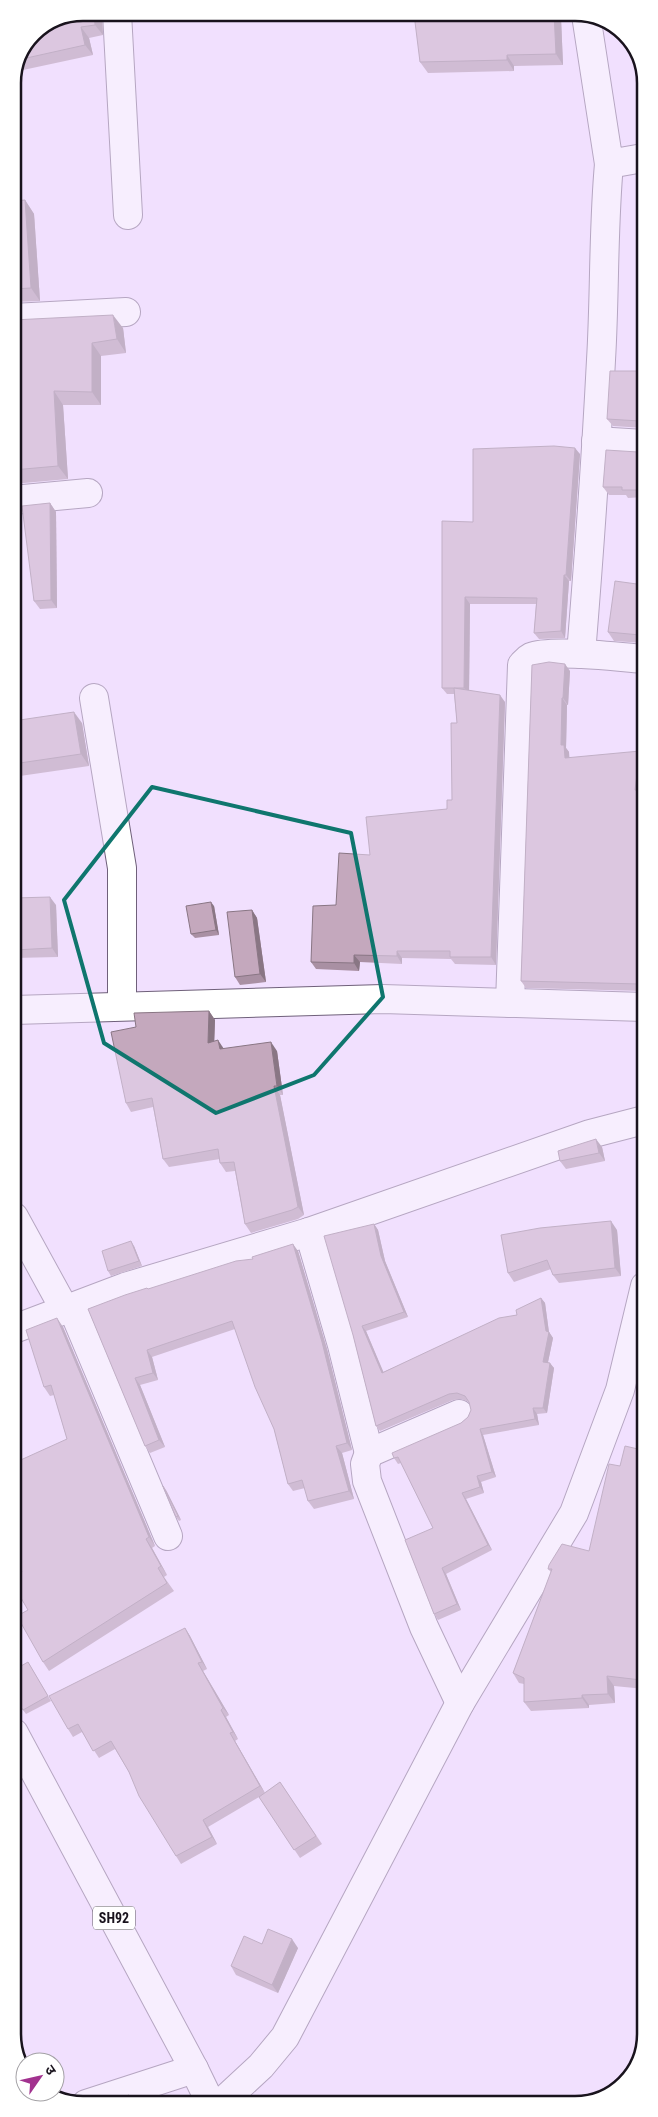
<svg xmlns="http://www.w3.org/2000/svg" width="658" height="2117" viewBox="0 0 658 2117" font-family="'Roboto Condensed','Noto Sans Devanagari',sans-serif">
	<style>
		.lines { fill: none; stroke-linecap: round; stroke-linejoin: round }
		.minor-casing { stroke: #6f607a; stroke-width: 30 }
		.tertiary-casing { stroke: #6f607a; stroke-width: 30 }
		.primary-casing { stroke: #6f607a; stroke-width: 30 }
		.minor { stroke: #fff; stroke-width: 28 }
		.tertiary { stroke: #fff; stroke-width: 28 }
		.primary { stroke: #fff; stroke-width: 28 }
		.wall { fill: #a990a3 }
		.shaded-wall { fill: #897684 }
		.building { fill: #c4a8bd; stroke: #897684 }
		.marked { fill: none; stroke: #0f766e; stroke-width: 4; stroke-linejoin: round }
		.labels { text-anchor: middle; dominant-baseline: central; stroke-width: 4.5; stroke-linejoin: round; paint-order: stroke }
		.shield { fill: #fff; stroke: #5e5a61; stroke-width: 1 }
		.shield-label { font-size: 14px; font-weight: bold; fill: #19131d }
		.rim { fill: none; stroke: #19131d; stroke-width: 2.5 }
	</style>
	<rect width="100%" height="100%" fill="#f1e0fe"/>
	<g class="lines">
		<g class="minor-casing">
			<g id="minor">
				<path d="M117 13 128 215"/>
				<path d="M495 13V16"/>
				<path d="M586 15 609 164 643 158"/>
				<path d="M13 318 126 312"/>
				<path d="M596 441 644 444"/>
				<path d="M13 500 88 493"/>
				<path d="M581 654C589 556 596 458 601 360 605 294 603 229 609 164"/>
				<path d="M94 698 122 868V1006"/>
				<path d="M510 1003 522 665C525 662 527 659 531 657 551 649 619 657 644 659"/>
				<path d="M14 1010 383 999 644 1007"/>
				<path d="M14 1217 65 1310"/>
				<path d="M309 1232 342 1345 369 1453"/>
				<path d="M72 1307 168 1536"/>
				<path d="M14 1329 125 1287 309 1232 590 1134 644 1120"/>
				<path d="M459 1414 369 1453 365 1464 367 1481 424 1627 460 1703"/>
				<path d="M86 2104 194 2069"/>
			</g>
		</g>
		<g class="tertiary-casing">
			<path id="tertiary" d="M220 2104 261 2066 285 2037 460 1703 574 1513 620 1390 645 1286"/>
		</g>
		<g class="primary-casing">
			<path id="primary" d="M14 1733 194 2069 211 2104"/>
		</g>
		<use href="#minor" class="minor"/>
		<use href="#tertiary" class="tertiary"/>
		<use href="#primary" class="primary"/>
	</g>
	<g class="wall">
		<path d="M83 12 102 13 103 35 89 38 93 55 23 70 19 64 33 33Z"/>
		<path d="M501 13H570V17L561 18 563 65 514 66V71L428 73 420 62 416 14 479 16 480 19 488 21 495 19Z"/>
		<path d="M25 200 34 214 40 301 13 302V201Z"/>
		<path d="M13 320 123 328 126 353 101 356V405H63L68 479 13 484Z"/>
		<path d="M644 371V428L613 426 607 419Z"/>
		<path d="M644 451V497L628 498 626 495H609L603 487 638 452Z"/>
		<path d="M580 454 571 581H569L565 638 539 639 534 633 536 604H470L469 690 505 702 496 965 455 964 451 959 402 958V964L360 962 359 971 316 969 311 962 336 905 370 855 447 809 452 800 457 723 454 694H447L442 688 473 522Z"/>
		<path d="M50 503 56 512 57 608 40 609 34 601Z"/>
		<path d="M644 585V643L614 641 608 632Z"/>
		<path d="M532 665 570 671 568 705H567L566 748 569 752V758L644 757V764L641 791 644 792V991L526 988 521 981Z"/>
		<path d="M13 721 82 723 89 766 13 777Z"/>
		<path d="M14 898 56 905 58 957 14 958Z"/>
		<path d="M214 906 219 935 195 938 191 934Z"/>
		<path d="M252 910 257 918 266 982 240 985 235 977Z"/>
		<path d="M209 1011 215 1020 214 1041 224 1049 277 1051 283 1095H280L304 1215 298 1219 251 1233 245 1224 235 1171 226 1172 220 1163V1159L169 1167 163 1159 153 1107 131 1112 126 1103Z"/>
		<path d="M602 1147 605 1161 566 1169 560 1161Z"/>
		<path d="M374 1224 378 1230 385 1261 408 1317 366 1331 383 1372 517 1315 541 1298 545 1303 549 1332 553 1338 548 1362 554 1368 547 1413 537 1414 539 1425 483 1435 496 1477 481 1482 484 1493 466 1499 492 1550 446 1574 461 1610 438 1620 434 1614 433 1528 401 1463 398 1464 394 1458 461 1423 468 1417 471 1410 469 1402 461 1399 453 1400 380 1431 376 1426 353 1335Z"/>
		<path d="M617 1230 621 1276 559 1283 553 1275 551 1269 514 1282 508 1273Z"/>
		<path d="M134 1246 142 1266 111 1276 108 1271Z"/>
		<path d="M298 1251 327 1349 352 1450 342 1453 354 1499 314 1509 308 1501 305 1488 293 1491 288 1484 274 1429 235 1329 152 1357 158 1380 140 1385 165 1447 150 1453 145 1446 88 1309 148 1289Z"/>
		<path d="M63 1327 155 1546 152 1548 167 1575 164 1577 174 1591 49 1671 43 1662 28 1610 22 1572 67 1439 54 1395 50 1396 44 1387Z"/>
		<path d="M645 1430V1689L614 1686 615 1703 589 1705V1708L531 1711 524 1702V1684L519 1683 513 1673 551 1572 548 1569 589 1551 620 1466 638 1449Z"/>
		<path d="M166 1490 181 1520 179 1521 176 1517Z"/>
		<path d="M185 1628 190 1636 207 1669 203 1671 229 1715 226 1717 238 1739 235 1741 265 1793 280 1782 322 1844 300 1858 259 1797 208 1827 217 1844 181 1864 176 1856 129 1772 115 1749 99 1758 82 1732 73 1737 68 1729Z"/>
		<path d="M28 1662 51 1701 26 1714 23 1710Z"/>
		<path d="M262 1944 298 1948 278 1993 236 1975 231 1966Z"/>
	</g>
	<g class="shaded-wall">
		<path d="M94 12 102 13 103 35 95 25Z"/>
		<path d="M474 13H480L479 16 481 23Z"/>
		<path d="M554 13H557L561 18 563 65 556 54Z"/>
		<path d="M81 27 89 38 93 55 85 45Z"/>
		<path d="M507 55 514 66V71L507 60Z"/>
		<path d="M25 200 34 214 40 301 31 288Z"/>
		<path d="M113 315 123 328 126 353 117 339Z"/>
		<path d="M92 343 101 356V405L92 392Z"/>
		<path d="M54 391 63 405 68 479 58 466Z"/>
		<path d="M575 448 580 454 571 581 566 575Z"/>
		<path d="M50 503 56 512 57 608 51 600Z"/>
		<path d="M564 575 569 581 565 638 561 631Z"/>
		<path d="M465 597 470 604 469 694 464 688Z"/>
		<path d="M565 664 570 671 568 705 563 698Z"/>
		<path d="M500 695 505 702 496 965 491 957Z"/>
		<path d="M562 698 567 705 566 748 569 752 570 765 565 758 561 745Z"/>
		<path d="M74 712 82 723 89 766 81 754Z"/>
		<path d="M640 751 644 757V764L640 797 635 790Z"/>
		<path d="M50 897 56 905 58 957 52 948Z"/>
		<path d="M211 902 214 906 219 935 216 930Z"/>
		<path d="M252 910 257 918 266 982 260 974Z"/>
		<path d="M397 951 402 958V964L397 956Z"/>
		<path d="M354 955 360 962 359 971 354 963Z"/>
		<path d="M209 1011 215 1020 214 1051 208 1043Z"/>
		<path d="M218 1040 224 1049H220Z"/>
		<path d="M271 1042 277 1051 283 1095 277 1086Z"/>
		<path d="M274 1086 280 1095 304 1215 298 1207Z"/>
		<path d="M596 1139 602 1147 605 1161 599 1153Z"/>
		<path d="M611 1221 617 1230 621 1276 615 1268Z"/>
		<path d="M374 1224 378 1230 385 1261 408 1317 404 1312 381 1256Z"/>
		<path d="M131 1241 134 1246 142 1266 139 1261Z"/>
		<path d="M293 1244 298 1251 327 1349 352 1450 347 1443Z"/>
		<path d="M541 1298 545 1303 549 1333V1332L553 1338 547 1367 543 1362 546 1331Z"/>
		<path d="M57 1318 63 1327 155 1546 149 1537Z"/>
		<path d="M362 1326 366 1331 386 1378 382 1373Z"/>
		<path d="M147 1350 152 1357 158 1380 153 1373Z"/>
		<path d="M550 1363 554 1368 547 1413 543 1408Z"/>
		<path d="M135 1378 140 1385 165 1447 159 1440Z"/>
		<path d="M533 1408 537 1414 539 1425 535 1419Z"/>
		<path d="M480 1429 483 1435 496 1477 492 1472Z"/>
		<path d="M336 1446 342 1453 354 1499 349 1491Z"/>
		<path d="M477 1476 481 1482 484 1493 480 1487Z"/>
		<path d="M163 1486 166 1490 181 1520 178 1516Z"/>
		<path d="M462 1493 466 1499 492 1550 488 1545Z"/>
		<path d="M146 1539 152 1548 167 1575 161 1566Z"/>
		<path d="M442 1568 446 1574 461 1610 457 1604Z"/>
		<path d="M185 1628 190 1636 207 1669 202 1662Z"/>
		<path d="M643 1654 645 1657V1687L641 1680Z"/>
		<path d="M198 1663 203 1671 229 1715 223 1708Z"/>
		<path d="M607 1676 614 1686 615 1703 608 1694Z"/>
		<path d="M582 1695 589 1705V1708L582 1698Z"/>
		<path d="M221 1710 226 1717 238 1739 233 1732Z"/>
		<path d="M230 1733 235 1741 265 1793 260 1786Z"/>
		<path d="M203 1820 208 1827 217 1844 212 1837Z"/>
		<path d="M292 1939 298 1948 278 1993 272 1985Z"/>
		<path d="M129 2095 136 2104H132Z"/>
	</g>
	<g class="building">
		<path d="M83 12H94L95 25 81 27 85 45 22 59 33 33Z"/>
		<path d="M416 13H474L479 19 488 21 495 19 501 13H554L556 54 507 55V60L420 62 414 14H416Z"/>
		<path d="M25 200 31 288 13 289V201Z"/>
		<path d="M113 315 117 339 92 343V392L54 391 58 466 13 470V320Z"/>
		<path d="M610 371H644V422L640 421 607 419Z"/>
		<path d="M554 446 575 448 566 575H564L561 631 534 633 537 598 465 597 464 688H442V521L473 522V449Z"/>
		<path d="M606 450 638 452 644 451V490H622V487H603Z"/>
		<path d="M50 503 51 600 34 601 22 506Z"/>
		<path d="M615 581 644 585V637L640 635 608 632Z"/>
		<path d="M549 662 565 664 563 698H562L561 745H564L565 758 640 751 635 790 644 792V986L640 984 521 981 532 665Z"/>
		<path d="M454 688 500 695 491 957H450V951H397V956L354 955V963L311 962 313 906 336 905 339 853 370 855 366 817 447 809V800H452L451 723H457Z"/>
		<path d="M74 712 81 754 13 764V721Z"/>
		<path d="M50 897 52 948 14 950V898Z"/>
		<path d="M211 902 216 930 191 934 186 906Z"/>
		<path d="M252 910 260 974 235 977 227 912Z"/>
		<path d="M209 1011 208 1043 218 1040 220 1049 271 1042 277 1086H274L298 1207 292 1210 245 1224 234 1162 220 1163 218 1149 163 1159 152 1098 126 1103 111 1032 136 1027 134 1013Z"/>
		<path d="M596 1139 599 1153 560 1161 558 1151Z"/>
		<path d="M611 1221 615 1268 553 1275 547 1260 508 1273 501 1235 540 1228Z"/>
		<path d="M374 1224 381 1256 404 1312 362 1326 382 1373 499 1318 517 1315 516 1310 541 1298 546 1331 549 1332 543 1362 550 1363 543 1408H533L535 1419 480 1429 492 1472 477 1476 480 1487 462 1493 488 1545 442 1568 457 1604 434 1614 405 1540 433 1528 398 1457 394 1458 392 1453 461 1423 468 1417 471 1410 469 1402 465 1396 457 1393 449 1394 376 1426 353 1335 324 1236Z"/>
		<path d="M131 1241 139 1261 108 1271 102 1251Z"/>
		<path d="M293 1244 322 1342 347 1443 336 1446 349 1491 308 1501 302 1480 288 1484 274 1429 255 1387 232 1321 147 1350 153 1373 135 1378 159 1440 145 1446 88 1309 125 1295 147 1288 148 1289 236 1261 253 1259 252 1257Z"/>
		<path d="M57 1318 149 1537 146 1539 161 1566 158 1568 167 1583 43 1662 17 1616 28 1610 14 1586V1577L22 1572 14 1558V1463L67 1439 51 1385 44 1387 26 1330Z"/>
		<path d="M645 1430V1654H643L641 1680 607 1676 608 1694 582 1695V1698L524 1702V1678L513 1673 552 1569H548L549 1565 562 1544 589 1551 609 1464 620 1466 625 1446 638 1449Z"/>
		<path d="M163 1486 178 1516 176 1517Z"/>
		<path d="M185 1628 202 1662 198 1663 223 1708 221 1710 233 1732 230 1733 260 1786 203 1820 212 1837 176 1856 139 1796 129 1772 111 1741 93 1751 78 1724 68 1729 49 1696Z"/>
		<path d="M28 1662 48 1696 23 1710 14 1695V1670Z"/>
		<path d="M280 1782 316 1836 294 1850 259 1797Z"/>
		<path d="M268 1929 292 1939 272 1985 231 1966 244 1936 262 1944Z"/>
		<path d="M129 2095 132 2104H100Z"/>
	</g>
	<path d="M0 0H658V2117H0ZM152 787 351 833 383 997 314 1075 216 1113 104 1043 64 900Z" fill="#f1e0fe" fill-opacity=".55" fill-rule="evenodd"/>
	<path class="marked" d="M152 787 351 833 383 997 314 1075 216 1113 104 1043 64 900Z"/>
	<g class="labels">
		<rect class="shield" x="93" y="1906.5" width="42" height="23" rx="4"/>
		<g class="shield-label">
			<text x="114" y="1918">SH92</text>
		</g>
	</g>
	<path d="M0 0H658V2117H0ZM83 21H575A62 62 0 0 1 637 83V2034A62 62 0 0 1 575 2096H83A62 62 0 0 1 21 2034V83A62 62 0 0 1 83 21Z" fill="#fff" fill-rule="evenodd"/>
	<path class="rim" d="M83 21H575A62 62 0 0 1 637 83V2034A62 62 0 0 1 575 2096H83A62 62 0 0 1 21 2034V83A62 62 0 0 1 83 21Z"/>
	<g transform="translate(40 2077) rotate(56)"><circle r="24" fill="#ffffff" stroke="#a3a1a5"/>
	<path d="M0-4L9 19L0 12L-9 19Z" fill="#a2328f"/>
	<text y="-8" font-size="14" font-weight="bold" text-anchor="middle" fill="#19131d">उ</text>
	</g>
</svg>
